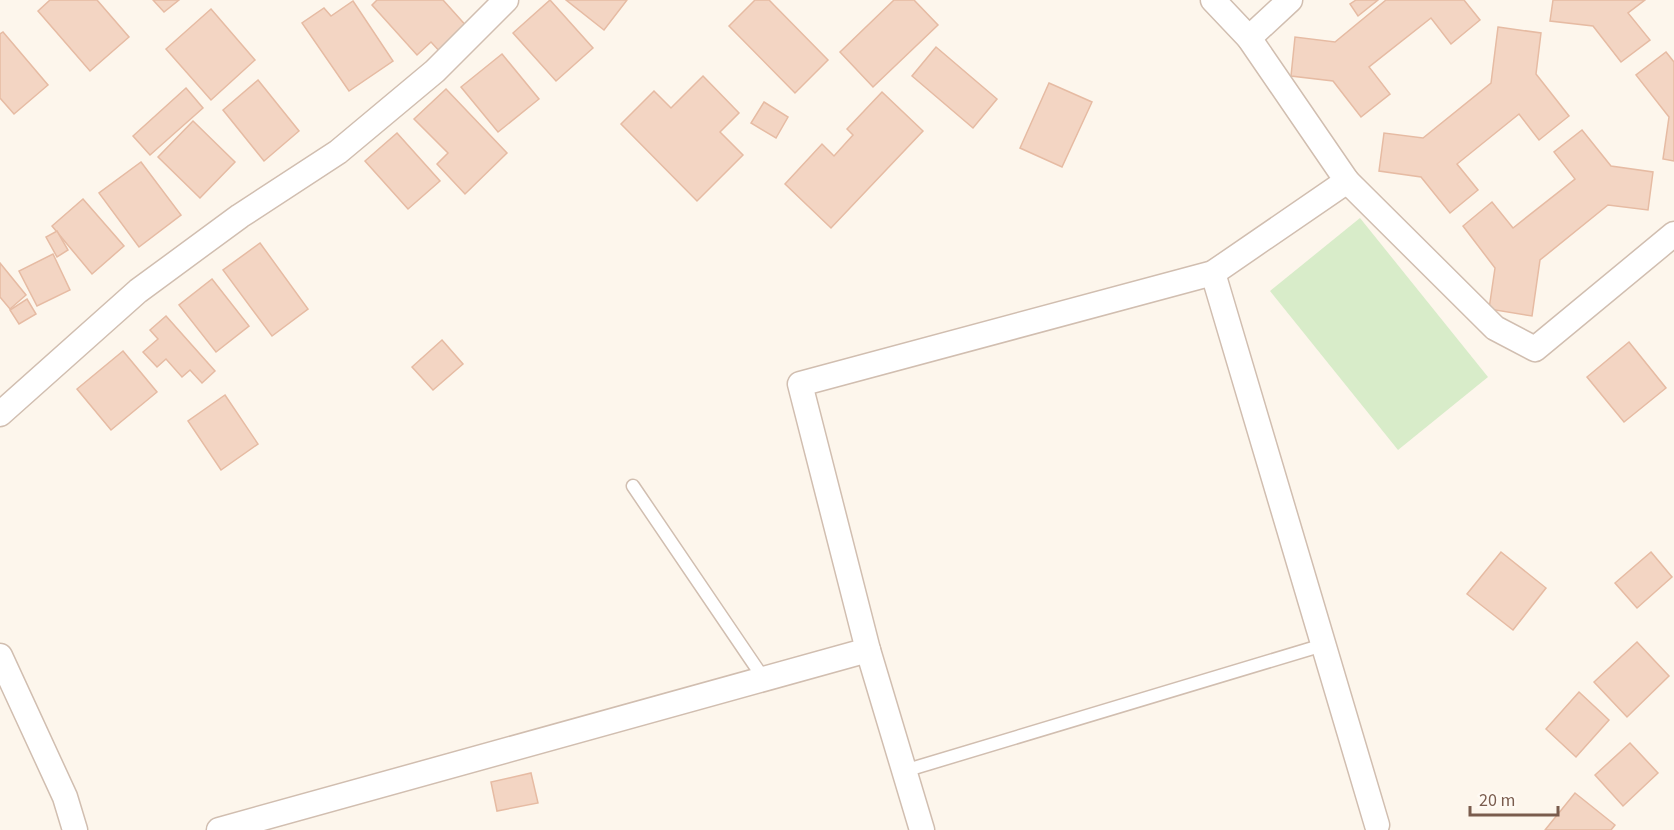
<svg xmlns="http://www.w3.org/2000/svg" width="1674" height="830" viewBox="0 0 1674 830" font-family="'Source Sans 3',sans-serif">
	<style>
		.green { fill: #d8ecc9 }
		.building { fill: #f3d5c3; stroke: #e6bba3; stroke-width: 1.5 }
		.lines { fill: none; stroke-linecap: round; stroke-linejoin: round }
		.service-casing { stroke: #d1beb0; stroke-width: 15 }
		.minor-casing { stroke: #d1beb0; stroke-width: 27 }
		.service { stroke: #fff; stroke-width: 12 }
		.minor { stroke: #fff; stroke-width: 24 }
	</style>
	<rect width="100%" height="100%" fill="#fdf6ec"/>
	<path class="green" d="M1360 218 1488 377 1398 450 1270 291Z"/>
	<g class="building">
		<path d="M50 0H97L129 37 90 71 38 11Z"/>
		<path d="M153 0H179L164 12Z"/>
		<path d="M377 0H443L469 29 442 54 431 42 417 55 372 5Z"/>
		<path d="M550 0 593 48 556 81 513 33Z"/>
		<path d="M566 0H627L604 30Z"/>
		<path d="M755 0H769L828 60 795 93 729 26Z"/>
		<path d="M894 0H914L938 25 873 87 840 52Z"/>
		<path d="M1356 0H1378L1358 16 1350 4Z"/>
		<path d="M1386 0H1464L1480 20 1451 44 1431 18 1369 67 1390 94 1361 117 1333 81 1291 76 1295 37 1335 42Z"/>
		<path d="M1553 0H1645L1628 13 1650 40 1621 62 1593 26 1550 21Z"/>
		<path d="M353 1 393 61 349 91 302 23 324 8 331 16Z"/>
		<path d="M211 9 255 60 211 100 166 49Z"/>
		<path d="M1498 27 1541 33 1536 74 1569 116 1539 140 1519 114 1457 164 1478 190 1450 213 1421 177 1379 171 1384 133 1423 138 1491 83Z"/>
		<path d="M3 32 48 85 14 114 0 98V34Z"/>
		<path d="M936 47 997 99 973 128 912 76Z"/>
		<path d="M1666 52 1674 62V161L1663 159 1669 117 1636 75Z"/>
		<path d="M502 54 539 99 498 132 461 87Z"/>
		<path d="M703 76 739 113 720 132 743 155 697 201 621 124 654 91 671 108Z"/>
		<path d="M258 80 299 131 264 161 223 110Z"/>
		<path d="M1049 83 1092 102 1062 167 1020 148Z"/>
		<path d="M186 88 203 108 150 155 133 136Z"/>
		<path d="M446 89 507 153 465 194 437 164 448 153 414 119Z"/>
		<path d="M882 92 923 131 831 228 785 184 822 144 834 156 853 135 847 129Z"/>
		<path d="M764 102 788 117 776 138 751 123Z"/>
		<path d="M193 121 235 162 200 198 158 157Z"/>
		<path d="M1582 130 1611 166 1653 172 1648 210 1608 205 1540 260 1532 316 1489 309 1495 268 1463 226 1492 202 1513 228 1575 179 1554 152Z"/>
		<path d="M397 133 440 181 408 209 365 161Z"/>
		<path d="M141 162 181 215 139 247 99 193Z"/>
		<path d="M83 199 124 246 92 274 52 226Z"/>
		<path d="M57 231 68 250 57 257 46 237Z"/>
		<path d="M260 243 308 309 272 336 223 270Z"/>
		<path d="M53 254 70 290 37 306 19 271Z"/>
		<path d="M0 263 26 295 10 309 0 297Z"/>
		<path d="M212 279 249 326 216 352 179 305Z"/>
		<path d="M27 299 36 314 19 324 10 310Z"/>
		<path d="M166 316 215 371 202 383 190 370 182 377 166 359 157 367 143 352 158 339 150 330Z"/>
		<path d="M442 340 463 364 433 390 412 367Z"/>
		<path d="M1629 342 1666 388 1624 422 1587 377Z"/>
		<path d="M123 351 157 392 111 430 77 389Z"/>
		<path d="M225 395 258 444 221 470 188 421Z"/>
		<path d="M1501 552 1546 588 1513 630 1467 594Z"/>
		<path d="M1651 552 1672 577 1637 608 1615 583Z"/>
		<path d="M1637 642 1669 676 1627 717 1594 682Z"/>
		<path d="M1579 692 1609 720 1576 757 1546 729Z"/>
		<path d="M1630 743 1658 773 1623 806 1595 775Z"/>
		<path d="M531 773 538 803 497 811 491 782Z"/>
		<path d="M1575 793 1615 825 1611 830H1545Z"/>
	</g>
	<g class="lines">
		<g class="service-casing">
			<g id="service">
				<path d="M633 486 764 679"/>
				<path d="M904 771 1323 645"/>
			</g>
		</g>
		<g class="minor-casing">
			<g id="minor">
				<path d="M1249 38 1290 0"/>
				<path d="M1347 181 1495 328 1535 349 1674 234"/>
				<path d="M1213 273 1377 825"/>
				<path d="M0 414 138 291 240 216 338 152 435 71 506 0"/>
				<path d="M868 650 922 830"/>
				<path d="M0 656 65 797 75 830"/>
				<path d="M219 830 868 650 800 384 1213 273 1347 181 1249 38 1213 0"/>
			</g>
		</g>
		<use href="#service" class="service"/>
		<use href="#minor" class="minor"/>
	</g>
	<path d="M1470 806v9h88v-9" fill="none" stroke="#7a5c4d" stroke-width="3"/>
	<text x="1479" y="806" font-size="18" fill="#7a5c4d" stroke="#fffaf3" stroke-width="4.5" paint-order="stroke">20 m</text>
</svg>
